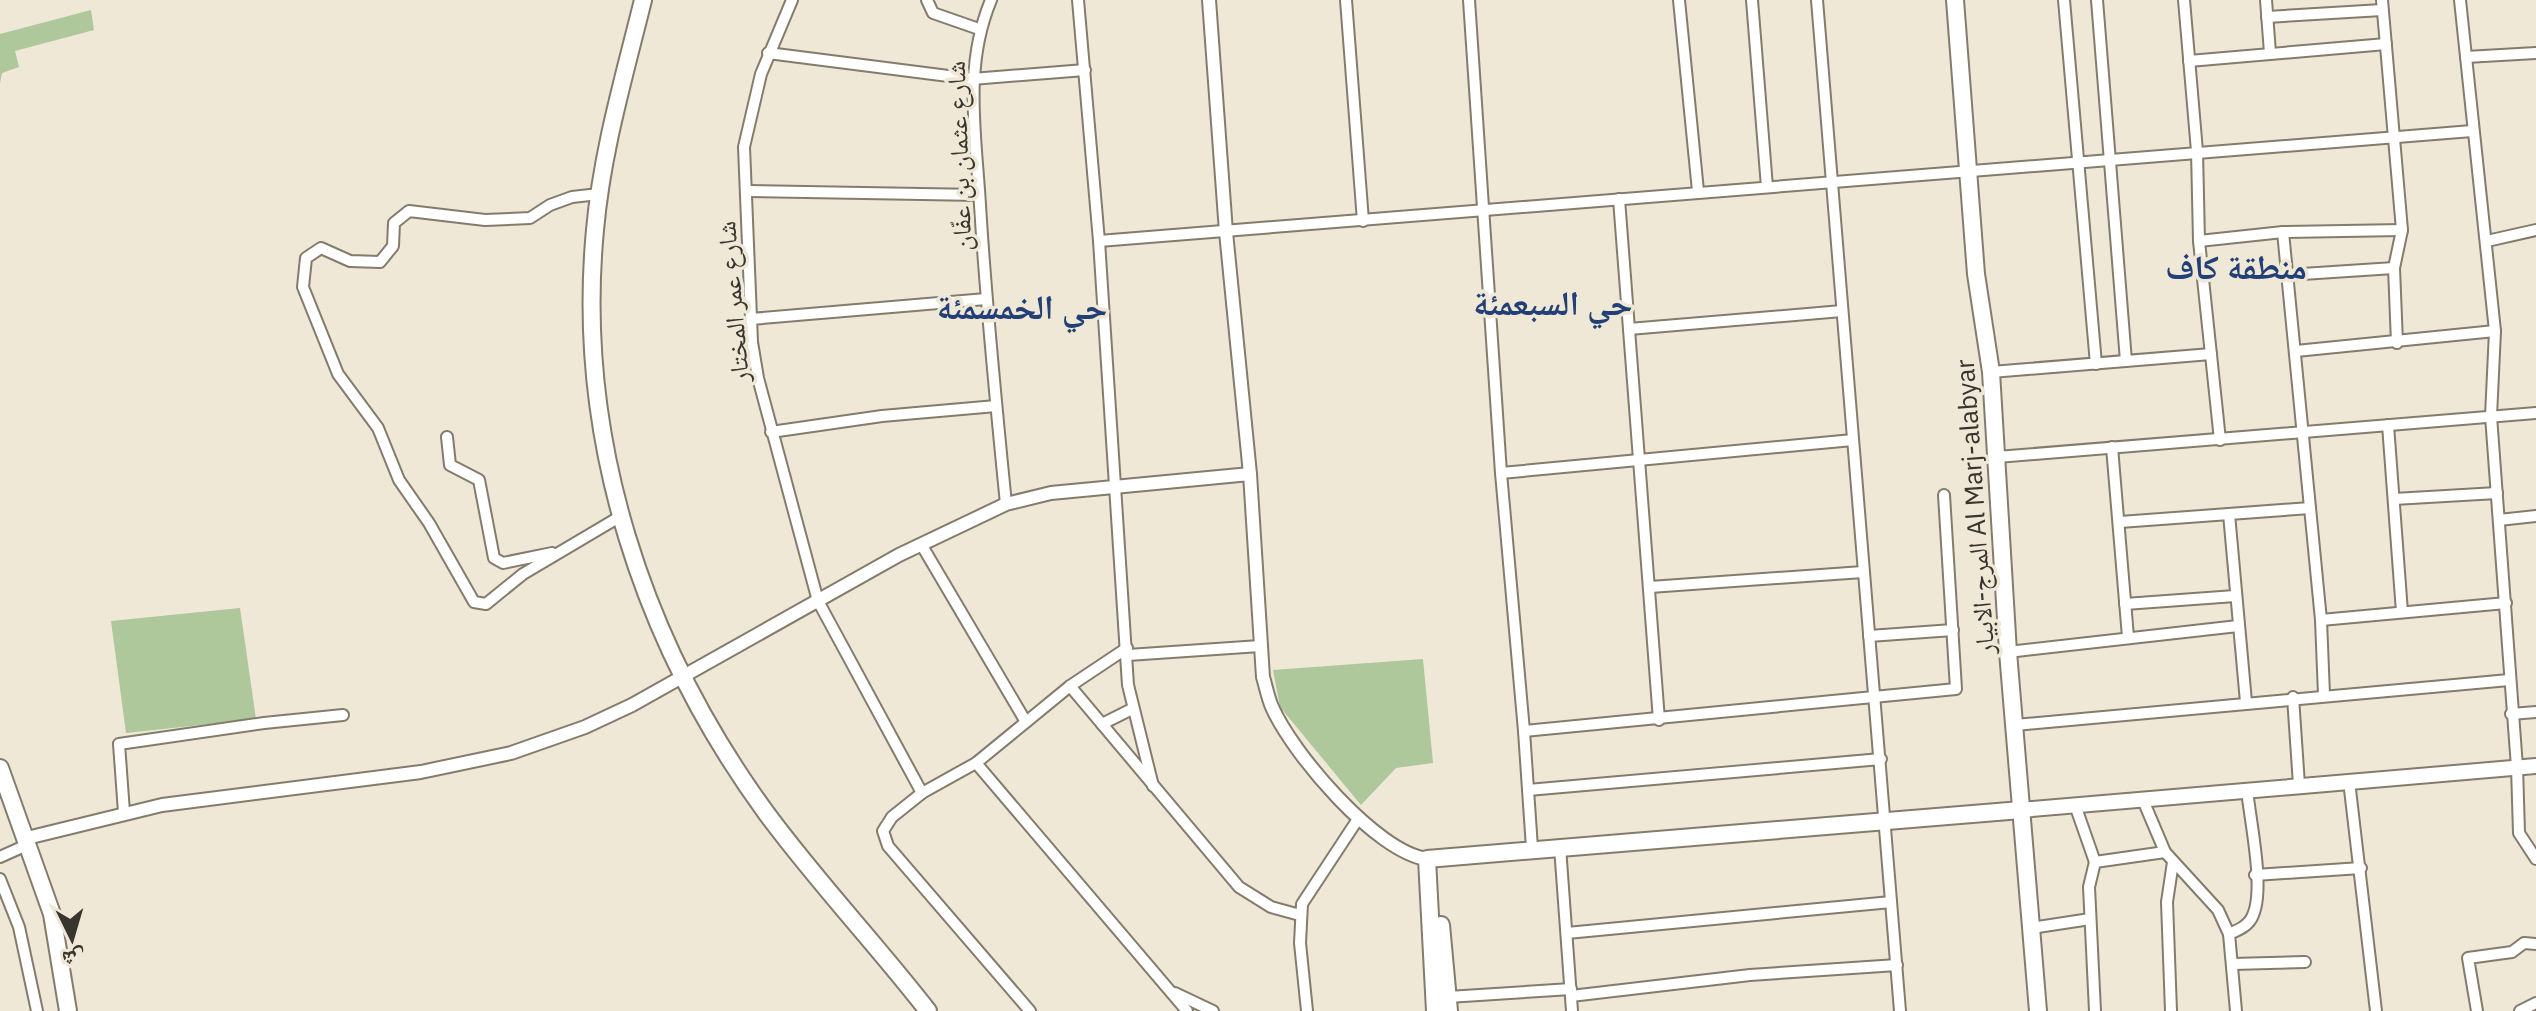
<svg xmlns="http://www.w3.org/2000/svg" width="2536" height="1011" viewBox="0 0 2536 1011" font-family="'IBM Plex Sans','Noto Naskh Arabic',sans-serif">
	<style>
		.green { fill: #aec79b }
		.lines { fill: none; stroke-linecap: round; stroke-linejoin: round }
		.minor-casing { stroke: #837c6d; stroke-width: 14 }
		.tertiary-casing { stroke: #837c6d; stroke-width: 16 }
		.secondary-casing { stroke: #837c6d; stroke-width: 18 }
		.primary-casing { stroke: #837c6d; stroke-width: 20 }
		.trunk-casing { stroke: #837c6d; stroke-width: 20 }
		.minor { stroke: #fff; stroke-width: 10 }
		.tertiary { stroke: #fff; stroke-width: 12 }
		.secondary { stroke: #fff; stroke-width: 14 }
		.primary { stroke: #fff; stroke-width: 16 }
		.trunk { stroke: #fff; stroke-width: 16 }
		.labels { text-anchor: middle; dominant-baseline: central; stroke-width: 7; stroke-linejoin: round; paint-order: stroke }
		.street-label { font-size: 26px; fill: #38352e; stroke: #efe8d7 }
		.district-label { font-size: 34px; font-weight: bold; fill: #223f76; stroke: #efe8d7 }
	</style>
	<rect width="100%" height="100%" fill="#efe8d7"/>
	<g class="green">
		<path d="M91 10 94 30 15 51 19 67 2 73 0 83V34Z"/>
		<path d="M240 608 256 719 126 733 111 621Z"/>
		<path d="M1423 659 1433 763 1396 768 1361 805 1280 707 1273 670Z"/>
	</g>
	<g class="lines">
		<g class="minor-casing">
			<g id="minor">
				<path d="M792 0 761 74 744 147 752 342 758 378 818 601 922 793"/>
				<path d="M927 0 933 13 979 29"/>
				<path d="M991 0C963 67 976 135 980 205 986 305 996 404 1006 504"/>
				<path d="M1078 0 1099 241 1128 685 1153 786"/>
				<path d="M1346 0 1363 221"/>
				<path d="M1469 0 1501 473 1524 731 1956 689 1944 495"/>
				<path d="M1679 0 1698 191"/>
				<path d="M1752 0 1767 187"/>
				<path d="M1817 0 1900 1011"/>
				<path d="M2064 0 2096 364"/>
				<path d="M2097 0 2126 361"/>
				<path d="M2184 0 2197 151 2199 241 2220 440"/>
				<path d="M2266 0 2270 53"/>
				<path d="M2382 0 2402 230 2394 268 2397 343"/>
				<path d="M2460 0 2495 331 2491 416 2517 767 2519 833 2536 859"/>
				<path d="M2267 17 2382 10"/>
				<path d="M768 53 972 79 1085 70"/>
				<path d="M2466 57 2536 53"/>
				<path d="M2189 61 2386 44"/>
				<path d="M746 191 979 195"/>
				<path d="M599 194 572 197 550 205 530 218 485 220 409 211 394 223 393 246 380 262 350 261 321 248 306 258 303 287 338 374 378 428 399 480 429 523 474 602 486 604 523 574 621 516"/>
				<path d="M1619 199 1659 720"/>
				<path d="M2283 232 2321 620 2324 695"/>
				<path d="M1099 241 2472 131"/>
				<path d="M2199 241 2283 232 2402 230"/>
				<path d="M2487 241 2536 230"/>
				<path d="M2287 275 2394 268"/>
				<path d="M751 319 986 299"/>
				<path d="M1629 329 1842 311"/>
				<path d="M2296 351 2495 331"/>
				<path d="M1991 372 2211 354"/>
				<path d="M2388 425 2402 612"/>
				<path d="M771 432 882 416 996 406"/>
				<path d="M447 437 450 465 479 480 494 558 503 563 552 553"/>
				<path d="M2112 447 2128 637"/>
				<path d="M1997 457 2536 413"/>
				<path d="M1501 473 1853 440"/>
				<path d="M2394 499 2497 493"/>
				<path d="M2229 514 2246 702"/>
				<path d="M2499 520 2536 516"/>
				<path d="M2120 522 2310 508"/>
				<path d="M921 544 1026 722"/>
				<path d="M1650 587 1863 572"/>
				<path d="M2125 604 2235 596"/>
				<path d="M2321 620 2506 603"/>
				<path d="M1869 636 1953 630"/>
				<path d="M2008 652 2238 626"/>
				<path d="M1128 655 1260 646"/>
				<path d="M1070 686 1239 887 1271 907 1300 915"/>
				<path d="M2293 697 2299 785"/>
				<path d="M2511 714 2536 712"/>
				<path d="M1102 724 1132 709"/>
				<path d="M2015 725 2509 680"/>
				<path d="M1524 731 1532 848"/>
				<path d="M976 763 1187 1011"/>
				<path d="M2349 781 2376 1011"/>
				<path d="M1528 790 1881 759"/>
				<path d="M2143 800 2165 852 2218 910 2229 934 2236 1011"/>
				<path d="M2075 805 2095 862"/>
				<path d="M124 812 119 744 264 723 343 715"/>
				<path d="M1560 847 1572 1011"/>
				<path d="M0 857 29 844"/>
				<path d="M2255 875 2361 868"/>
				<path d="M0 879 19 927 37 1011"/>
				<path d="M2031 928 2090 919"/>
				<path d="M1567 933 1891 902"/>
				<path d="M2229 934C2238 930 2249 926 2253 915 2265 888 2250 820 2247 790"/>
				<path d="M2233 964 2305 962"/>
				<path d="M1175 993 1213 1011"/>
				<path d="M1571 996 1750 975 1897 965"/>
				<path d="M1448 997 1571 989"/>
				<path d="M1030 1011 888 846 883 831 892 817 922 793 976 763 1070 686 1127 648"/>
				<path d="M1307 1011 1300 943 1302 904 1358 819"/>
				<path d="M2095 1011 2089 887 2095 862 2165 852"/>
				<path d="M2171 1011 2167 902 2173 862"/>
				<path d="M2477 1011 2468 958 2512 952 2524 943 2536 944"/>
				<path d="M2520 1011 2536 1003"/>
			</g>
		</g>
		<g class="tertiary-casing">
			<g id="tertiary">
				<path d="M1209 0 1226 232 1250 474 1263 677C1266 687 1268 698 1272 707 1292 753 1376 852 1427 859"/>
				<path d="M27 838 162 805 421 772 511 753 585 727 632 705 899 555 1006 504 1051 493 1250 474"/>
			</g>
		</g>
		<g class="secondary-casing">
			<path id="secondary" d="M2021 810 2536 766"/>
		</g>
		<g class="primary-casing">
			<g id="primary">
				<path d="M643 0C624 77 602 151 595 230 575 440 644 646 767 814 818 883 876 944 928 1011"/>
				<path d="M1955 0 1976 274 1991 372 2008 652 2038 1011"/>
				<path d="M1441 925 1449 1011"/>
				<path d="M1435 1011 1427 859 2021 810"/>
			</g>
		</g>
		<g class="trunk-casing">
			<path id="trunk" d="M0 768 52 914 68 1011"/>
		</g>
		<use href="#minor" class="minor"/>
		<use href="#tertiary" class="tertiary"/>
		<use href="#secondary" class="secondary"/>
		<use href="#primary" class="primary"/>
		<use href="#trunk" class="trunk"/>
	</g>
	<g class="labels">
		<g class="street-label">
			<text transform="translate(958 156) rotate(-92)">شارع عثمان بن عفّان</text>
			<text transform="translate(732 302) rotate(-95)">شارع عمر المختار</text>
			<text transform="translate(1974 507) rotate(-94)">المرج-الابيار Al Marj-alabyar</text>
		</g>
		<g class="district-label">
			<text x="2236" y="266">منطقة كاف</text>
			<text x="1553" y="302">حي السبعمئة</text>
			<text x="1022" y="306">حي الخمسمئة</text>
		</g>
	</g>
	<g transform="translate(72 939) rotate(175)" stroke="#efe8d7" stroke-width="6" paint-order="stroke">
	<path d="M0-6L14 30L0 20L-14 30Z" fill="#38352e"/>
	<text y="-12" font-size="22" font-weight="bold" text-anchor="middle" fill="#38352e">ش</text>
	</g>
</svg>
